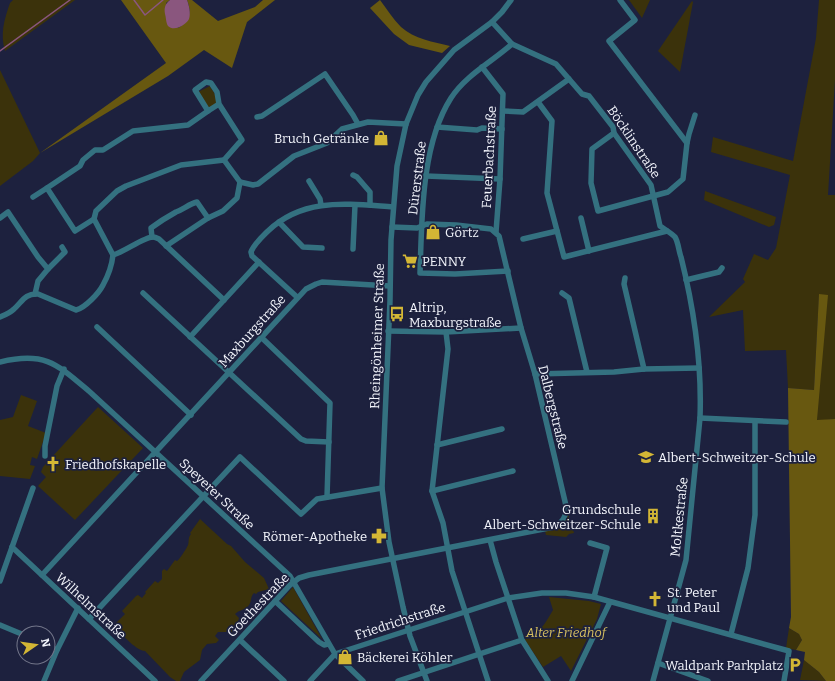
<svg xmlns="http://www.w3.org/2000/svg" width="835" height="681" viewBox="0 0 835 681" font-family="Bitter,serif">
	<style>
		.green { fill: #3b320b }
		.forest { fill: #685810 }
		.water { fill: #8a567e }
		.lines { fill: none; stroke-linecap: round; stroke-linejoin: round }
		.stream { stroke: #8a567e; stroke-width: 1.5 }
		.minor { stroke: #347180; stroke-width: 5.5 }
		.labels { text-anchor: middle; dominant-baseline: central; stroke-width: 3.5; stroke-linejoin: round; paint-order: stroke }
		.poi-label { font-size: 13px; fill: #f3f5fc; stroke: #1d213e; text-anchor: start }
		.street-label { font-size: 13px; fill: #f3f5fc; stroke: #1d213e }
		.park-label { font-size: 13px; font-style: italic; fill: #d6bf60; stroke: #1d213e }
	</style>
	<rect width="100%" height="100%" fill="#1d213e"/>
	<g class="green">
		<path d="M13 0H75L5 51C0 34 4 20 10 3Z"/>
		<path d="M629 0H650L642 18Z"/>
		<path d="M819 0H835V80L828 195H835V419L817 421 819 295 814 390 788 388 786 350 745 351 743 310 709 317 745 282 743 279 754 254 768 260 776 248 790 175 711 152 713 137 793 161 816 38Z"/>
		<path d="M692 1 693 2 680 72 658 51Z"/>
		<path d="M0 70 40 153 33 161 0 186Z"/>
		<path d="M210 86 216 96 218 104 209 110 198 92Z"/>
		<path d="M705 191 776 217 774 225 769 227 704 200Z"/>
		<path d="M21 395 37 401 28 426 46 433 37 459 32 457 30 465 35 466 30 479 0 476V420L13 417Z"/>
		<path d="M98 407 143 448 75 520 38 486 46 477 41 472 43 467 52 457Z"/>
		<path d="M568 514 574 533 569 534 566 537 546 535 545 531C557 529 564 526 568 514Z"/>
		<path d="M200 519 227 544 231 546 245 562 264 578 269 589 258 592 256 594 254 593C250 597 252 601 249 605 245 610 239 610 235 614L239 618 235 630 232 633 229 629 226 632H218L215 636 219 640 216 643 207 644 202 650 200 660 184 672 180 681H176L170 677 145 651C135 650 120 633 115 624L125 614 122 611 136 596 138 595 142 598 146 593 145 592 155 581 158 583 162 579V571L164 569 167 571 175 560 177 561C179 560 186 549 187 547 190 543 187 539 191 534L190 533Z"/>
		<path d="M293 587 322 639 281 601Z"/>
		<path d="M549 597 589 601 601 604 597 619 571 671 561 656 543 667 525 640V639C539 635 546 622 553 610Z"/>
		<path d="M789 628 799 634 802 640 796 650 786 648Z"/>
		<path d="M804 660 819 672 826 681 800 680Z"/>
	</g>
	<g class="forest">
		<path d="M121 0H170L166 3 178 28C190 21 192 12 187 0H192L218 21 255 7 263 0H275L247 22 232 68 204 50 168 76 40 153 166 63Z"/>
		<path d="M380 0C387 9 393 19 401 27 414 39 434 42 450 46L442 53 409 45 394 34 370 8Z"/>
		<path d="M819 294 828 295 817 420 835 419V681H826L819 672 804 660 805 652 796 650 802 640 799 634 789 628 791 617 788 388 814 390Z"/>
	</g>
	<path class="water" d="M170 0H187C189 5 191 13 189 19 186 25 174 32 168 26 166 23 166 17 165 14 164 8 165 4 170 0Z"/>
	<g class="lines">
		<g class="stream">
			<path d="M134 0 145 15 163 0"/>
			<path d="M0 51 70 0"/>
		</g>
		<g class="minor">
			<path d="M492 22 512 44 556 64 582 94 589 96 613 127 614 133 651 185 660 226C664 229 671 233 675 237 678 241 679 252 681 257 694 309 702 365 700 418L686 560 653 681"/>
			<path d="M482 67 503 94 500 179 496 232"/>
			<path d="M538 102 552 121 547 193 564 257 667 231"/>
			<path d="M219 104 208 111 195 90 206 82 211 83 217 92 219 104 242 140 238 144 224 160"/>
			<path d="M503 111 523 112 569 79"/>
			<path d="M257 117 262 116 325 74 353 115 358 124"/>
			<path d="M437 127 477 130 482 128 502 129"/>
			<path d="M614 133 592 149 591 183 598 211 668 192 683 179 687 143 609 41 635 20 620 0"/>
			<path d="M687 143 689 134 695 115"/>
			<path d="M353 175 357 177 370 192V205"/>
			<path d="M426 176 500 179"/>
			<path d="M309 181 320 199 321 205"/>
			<path d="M33 197 47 188"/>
			<path d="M0 218 8 212 38 257 48 269 38 281 35 294"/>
			<path d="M581 218 589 251"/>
			<path d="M94 219 75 231 47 188 80 166 83 160 95 150H103L133 131 188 125 208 111"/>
			<path d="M279 222 303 247 322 248"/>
			<path d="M152 237 151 228C159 222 167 217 176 212 184 209 189 204 197 202L208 218 223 211 237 198 240 182"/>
			<path d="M523 239 557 231"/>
			<path d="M166 246 208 218"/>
			<path d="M353 249 355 205"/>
			<path d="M113 255C124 252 144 237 153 237 155 237 157 238 159 239L224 300"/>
			<path d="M48 269 65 252 62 247"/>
			<path d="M508 271 455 274 420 273C422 218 421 145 451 98 466 75 492 62 512 44"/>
			<path d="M625 278 624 284 644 369"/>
			<path d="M686 280 719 272 722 268"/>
			<path d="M143 293 301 439 306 441 329 442"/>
			<path d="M562 293 569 298 587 372"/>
			<path d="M297 297 252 256 251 252C254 244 262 237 268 231 304 197 348 204 393 207"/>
			<path d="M0 317C5 315 10 313 14 309 22 302 25 293 38 294L76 310C85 308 99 293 103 285 108 276 112 264 113 255L94 219 96 211 117 191 126 186 181 165 224 160 240 182 253 185 258 184 294 156 327 143 342 129 368 122 406 124"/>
			<path d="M97 327 191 415"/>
			<path d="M388 331 446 332 521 328"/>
			<path d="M446 332 448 349 432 491 443 523 452 571 488 681"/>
			<path d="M190 337 259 262"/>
			<path d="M261 337 330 403 327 497"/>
			<path d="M0 362C45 351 57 364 90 392L290 576 335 654 363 681"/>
			<path d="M535 374 614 372 644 369 699 368"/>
			<path d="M700 418 786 422"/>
			<path d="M437 445 502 429"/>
			<path d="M45 456V446L57 386 64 369"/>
			<path d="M432 491 513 471"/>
			<path d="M490 540 496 562 522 640 548 681"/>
			<path d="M590 543 607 548 594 597"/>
			<path d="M12 547 155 681"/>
			<path d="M42 575 306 289 316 284 322 282 390 286"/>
			<path d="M0 581 33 488"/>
			<path d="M275 601 319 642 324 645 328 644"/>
			<path d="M89 619 240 457 301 514 317 499 382 488"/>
			<path d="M0 625 24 635"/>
			<path d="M731 634 748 568 755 515V421"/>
			<path d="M240 640 284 681"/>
			<path d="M48 646 57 650"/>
			<path d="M658 663 708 681"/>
			<path d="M44 681 57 650 78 608"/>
			<path d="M201 681 290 585 299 578 309 575 554 527C562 523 564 519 567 510L535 374 521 328 499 236 491 229 456 225 427 224 417 228 392 227"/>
			<path d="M310 681 335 654 508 598 542 593H566L594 597 789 651 784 681"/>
			<path d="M398 681 522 640"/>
			<path d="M427 681 410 636 403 607 389 542 382 488 390 301 391 240 397 166 406 124 418 95 426 82 454 50 492 22 502 12 511 0"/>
			<path d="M572 681 610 602"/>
		</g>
	</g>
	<defs>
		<g id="shop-bare" transform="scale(1.2)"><path d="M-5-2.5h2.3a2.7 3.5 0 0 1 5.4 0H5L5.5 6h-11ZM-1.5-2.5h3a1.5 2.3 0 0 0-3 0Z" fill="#d3b635" stroke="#1d213e" stroke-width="2.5" paint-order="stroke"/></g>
		<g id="supermarket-bare" transform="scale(1.2)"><path d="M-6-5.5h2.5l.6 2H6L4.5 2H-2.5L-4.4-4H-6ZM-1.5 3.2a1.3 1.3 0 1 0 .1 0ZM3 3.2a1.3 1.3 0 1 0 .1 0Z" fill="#d3b635" stroke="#1d213e" stroke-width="2.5" paint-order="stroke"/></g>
		<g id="bus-bare" transform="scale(1.2)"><path d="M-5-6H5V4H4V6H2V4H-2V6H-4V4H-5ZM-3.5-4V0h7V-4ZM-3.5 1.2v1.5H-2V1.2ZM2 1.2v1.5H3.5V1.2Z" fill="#d3b635" stroke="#1d213e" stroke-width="2.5" paint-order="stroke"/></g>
		<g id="school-bare" transform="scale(1.2)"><path d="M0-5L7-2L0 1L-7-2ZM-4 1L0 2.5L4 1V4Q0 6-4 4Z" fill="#d3b635" stroke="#1d213e" stroke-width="2.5" paint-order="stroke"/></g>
		<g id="church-bare" transform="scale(1.2)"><path d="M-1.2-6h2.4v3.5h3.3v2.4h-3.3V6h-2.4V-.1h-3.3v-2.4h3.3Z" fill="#d3b635" stroke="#1d213e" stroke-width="2.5" paint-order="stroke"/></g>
		<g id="building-bare" transform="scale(1.2)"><path d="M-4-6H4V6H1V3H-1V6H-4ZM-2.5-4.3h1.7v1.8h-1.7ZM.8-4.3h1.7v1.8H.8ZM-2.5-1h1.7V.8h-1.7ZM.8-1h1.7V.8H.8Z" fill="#d3b635" stroke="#1d213e" stroke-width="2.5" paint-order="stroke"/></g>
		<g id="pharmacy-bare" transform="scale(1.2)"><path d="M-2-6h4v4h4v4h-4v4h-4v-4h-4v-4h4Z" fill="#d3b635" stroke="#1d213e" stroke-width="2.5" paint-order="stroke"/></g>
		<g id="parking-bare" transform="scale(1.2)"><path d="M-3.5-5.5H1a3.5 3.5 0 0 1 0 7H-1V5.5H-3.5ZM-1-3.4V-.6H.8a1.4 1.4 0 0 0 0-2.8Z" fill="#d3b635" stroke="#1d213e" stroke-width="2.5" paint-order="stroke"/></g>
	</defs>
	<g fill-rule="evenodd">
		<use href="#shop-bare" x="381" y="138"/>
		<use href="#shop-bare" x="433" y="232"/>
		<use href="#supermarket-bare" x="410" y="261"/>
		<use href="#bus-bare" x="397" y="314"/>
		<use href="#school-bare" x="646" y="457"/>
		<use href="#church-bare" x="53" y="464"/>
		<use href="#building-bare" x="653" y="516"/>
		<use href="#pharmacy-bare" x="379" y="536"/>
		<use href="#church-bare" x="655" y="599"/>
		<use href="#shop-bare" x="345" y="657"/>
		<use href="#parking-bare" x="795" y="665"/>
	</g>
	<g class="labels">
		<g class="poi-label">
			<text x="369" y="138" text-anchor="end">Bruch Getränke</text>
			<text x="445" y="232">Görtz</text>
			<text x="422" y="261">PENNY</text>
			<text x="409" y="307">Altrip,<tspan x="409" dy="15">Maxburgstraße</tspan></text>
			<text x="658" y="457">Albert-Schweitzer-Schule</text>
			<text x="65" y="464">Friedhofskapelle</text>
			<text x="641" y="509" text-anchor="end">Grundschule<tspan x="641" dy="15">Albert-Schweitzer-Schule</tspan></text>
			<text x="367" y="536" text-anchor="end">Römer-Apotheke</text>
			<text x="667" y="592">St. Peter<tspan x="667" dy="15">und Paul</tspan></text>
			<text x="357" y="657">Bäckerei Köhler</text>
			<text x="783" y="665" text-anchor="end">Waldpark Parkplatz</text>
		</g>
		<g class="street-label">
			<text transform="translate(634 142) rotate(56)">Böcklinstraße</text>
			<text transform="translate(489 157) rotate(-87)">Feuerbachstraße</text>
			<text transform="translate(417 178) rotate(-83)">Dürerstraße</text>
			<text transform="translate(252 331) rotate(-48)">Maxburgstraße</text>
			<text transform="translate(377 336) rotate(-88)">Rheingönheimer Straße</text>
			<text transform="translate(553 407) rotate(76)">Dalbergstraße</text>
			<text transform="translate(217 494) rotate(43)">Speyerer Straße</text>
			<text transform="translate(679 517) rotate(-84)">Moltkestraße</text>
			<text transform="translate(258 605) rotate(-46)">Goethestraße</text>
			<text transform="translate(91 606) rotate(43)">Wilhelmstraße</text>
			<text transform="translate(400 621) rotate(-18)">Friedrichstraße</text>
		</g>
		<g class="park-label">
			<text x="566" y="632">Alter Friedhof</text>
		</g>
	</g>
	<g transform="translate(36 645) rotate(77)"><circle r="19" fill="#1d213e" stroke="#73768a"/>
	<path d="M0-3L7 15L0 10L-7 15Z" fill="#d3b635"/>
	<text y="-6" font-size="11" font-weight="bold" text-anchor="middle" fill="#f3f5fc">N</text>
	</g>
</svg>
